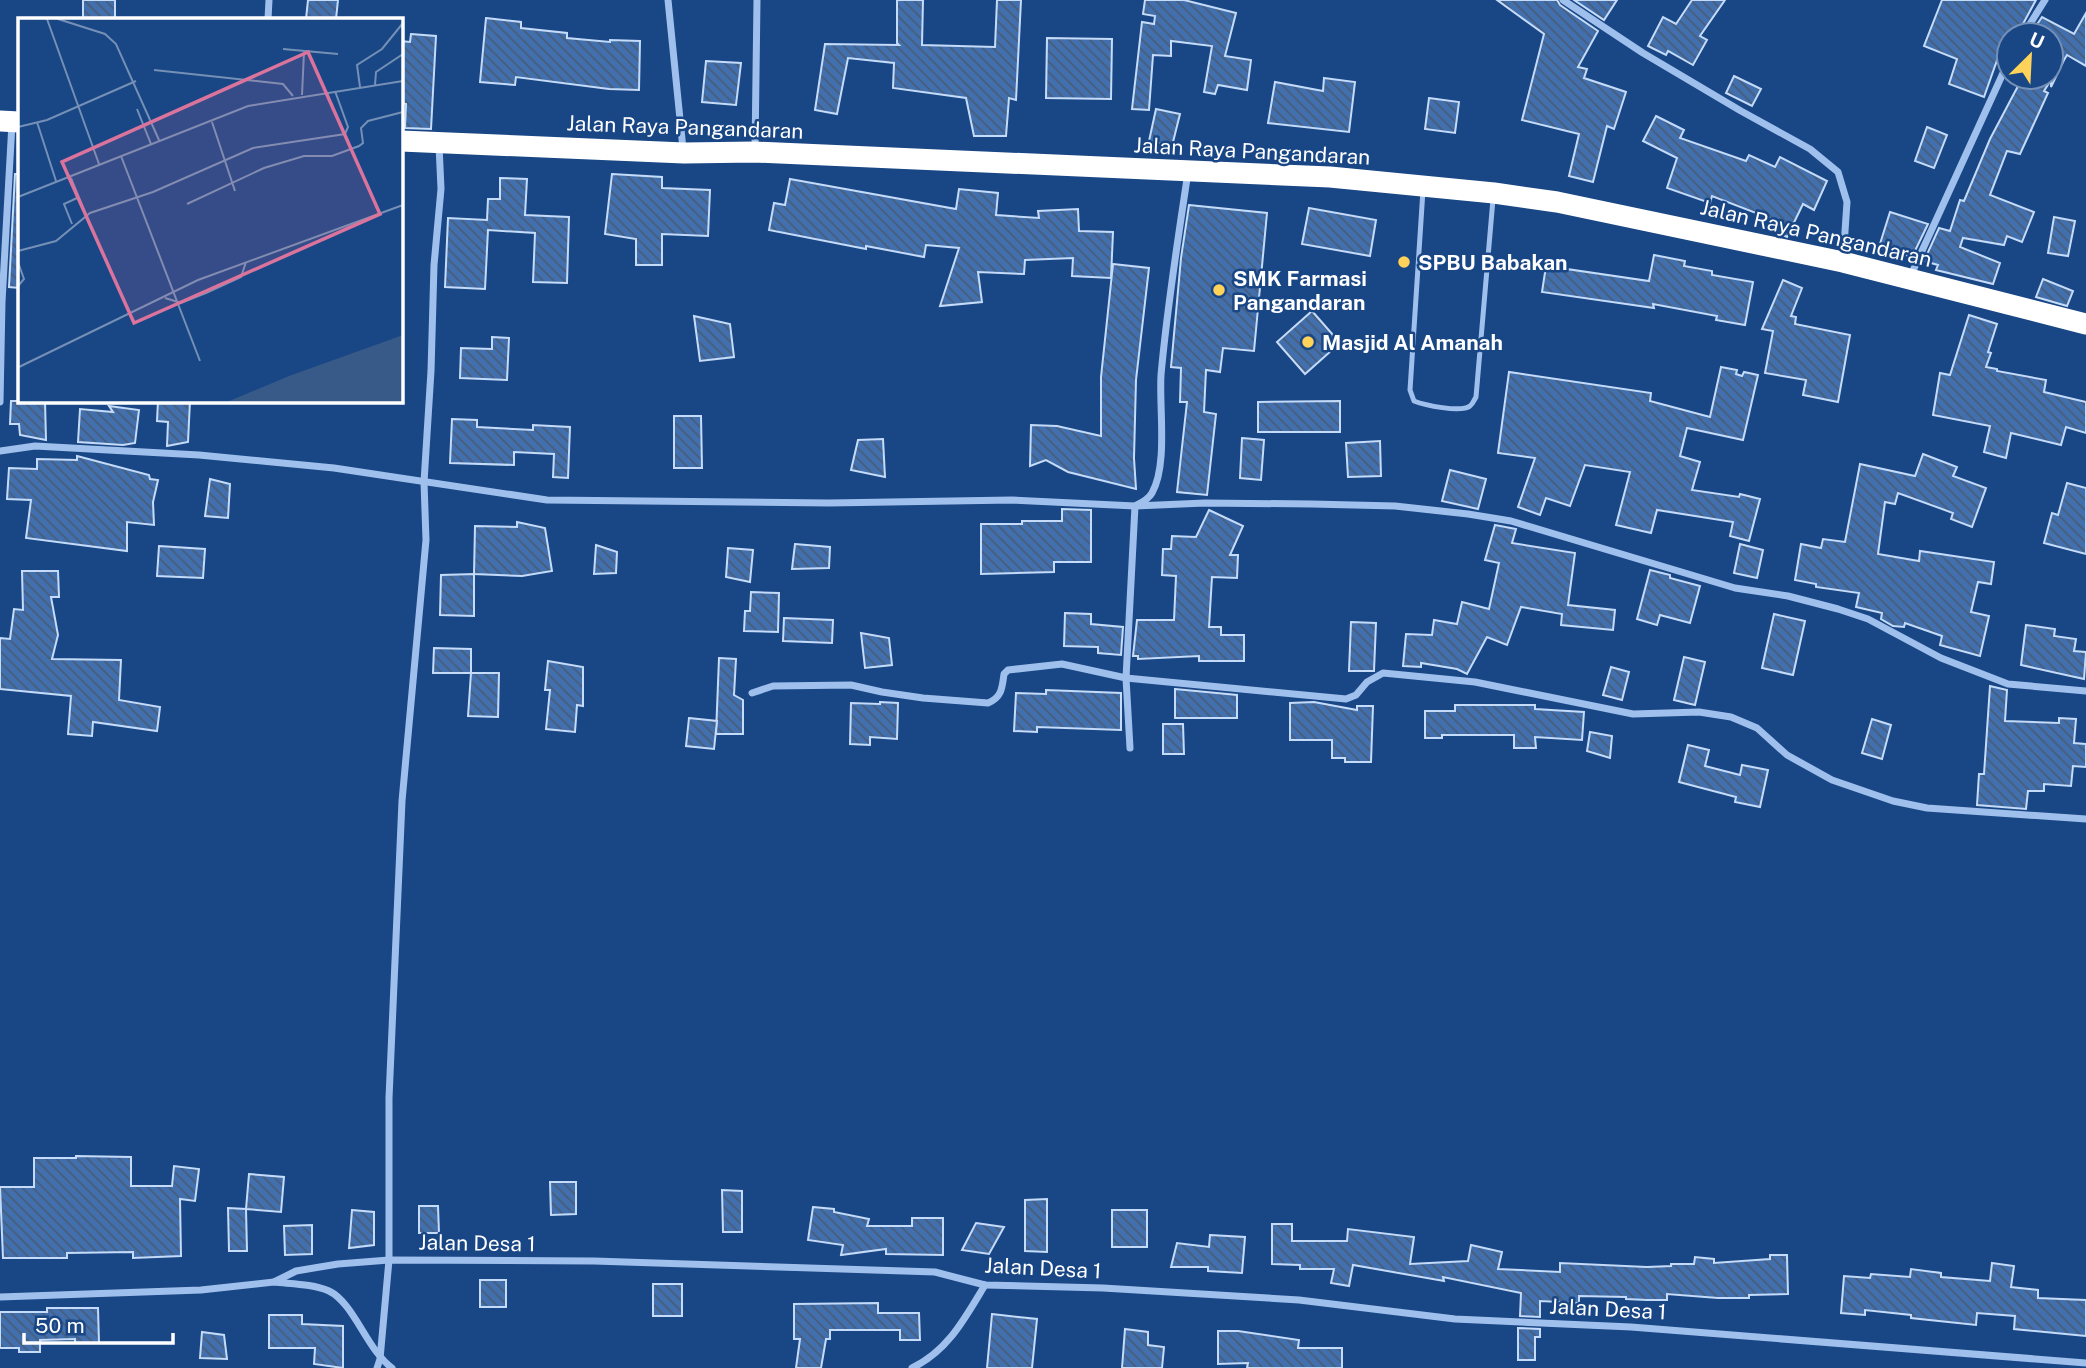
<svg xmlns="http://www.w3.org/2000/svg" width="2086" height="1368" viewBox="0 0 2086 1368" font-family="'Public Sans',sans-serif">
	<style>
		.building { fill: url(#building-back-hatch); stroke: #c4dbf9; stroke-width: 2 }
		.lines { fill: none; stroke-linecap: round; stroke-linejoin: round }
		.lane { stroke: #9fc0ec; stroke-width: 5 }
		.street { stroke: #9fc0ec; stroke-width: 7 }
		.highway { stroke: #fff; stroke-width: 21 }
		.poi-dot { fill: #ffd359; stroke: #194685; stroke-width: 2.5 }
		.labels { text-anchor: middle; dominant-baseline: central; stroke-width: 5; stroke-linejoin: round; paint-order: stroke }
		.street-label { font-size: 21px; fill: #fff; stroke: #194685 }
		.poi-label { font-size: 21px; font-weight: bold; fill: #fff; stroke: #194685; text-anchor: start }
		.inset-road { fill: none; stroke: #7590b6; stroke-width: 2 }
		.view { fill: #da749d; fill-opacity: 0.15; stroke: #da749d; stroke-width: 3.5 }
		.inset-edge { fill: none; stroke: #fff; stroke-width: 3.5 }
	</style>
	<defs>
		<pattern id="building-back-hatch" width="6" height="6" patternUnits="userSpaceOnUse" patternTransform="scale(1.75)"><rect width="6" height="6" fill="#4270ae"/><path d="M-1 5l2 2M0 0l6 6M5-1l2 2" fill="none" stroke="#485c78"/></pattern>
	</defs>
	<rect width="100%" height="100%" fill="#194685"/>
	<g class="building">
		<rect x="83" y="0" width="32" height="19"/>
		<path d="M308 0H338L336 19H306Z"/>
		<path d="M897 0H923L922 45 995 47 997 0H1021L1016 100 1009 98 1006 136H974L966 98 893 88 894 63 848 58 837 114 815 110 825 44 899 45 897 43Z"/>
		<path d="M1145 0H1184L1236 13 1225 56 1251 60 1247 90 1218 85 1215 94 1204 92 1212 46 1171 41V56L1153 55 1149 110 1132 109 1142 22 1154 24 1155 16 1143 14Z"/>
		<path d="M1497 0H1557L1560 5 1598 31 1578 67 1587 69 1584 78 1626 92 1614 129 1607 126 1593 182 1569 176 1579 134 1522 120 1544 34Z"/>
		<path d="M1574 0H1617L1604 20Z"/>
		<path d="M1692 0H1725L1700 36 1707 40 1693 65 1668 51 1666 55 1648 46 1663 17 1676 24Z"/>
		<path d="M1942 0H2036L2017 35H2006L1984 97 1949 84 1957 59 1924 46Z"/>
		<path d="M2086 13V66L2067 55 2064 60 2051 87V80L2044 91 2048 93 2020 154 2007 151 1990 195 2034 212 2022 242 2007 236 2004 245 1963 238 1960 247 2000 263 1993 284 1936 270 1938 265 1924 261 1939 228 1950 231 1960 200 1964 201 1990 139 2018 86 2024 77H2051V35H2030L2042 17 2074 34Z"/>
		<path d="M486 18 521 22V28L567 33V38L610 42V40L640 41 639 90 609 89 516 77 515 85 480 82Z"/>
		<path d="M411 34 436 36 431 129 405 128 406 104 401 103V41L410 42Z"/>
		<path d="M1047 38 1112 39 1111 99 1046 98Z"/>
		<path d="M706 61 741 63 736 105 702 102Z"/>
		<path d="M1734 76 1761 89 1752 106 1726 93Z"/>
		<path d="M1324 78 1355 82 1349 132 1268 123 1275 82 1323 91Z"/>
		<path d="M1429 98 1459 102 1455 133 1425 129Z"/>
		<path d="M1156 109 1180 114 1172 146 1149 141Z"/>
		<path d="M1656 116 1684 130 1680 138 1746 161 1749 155 1775 167 1780 157 1827 181 1814 210 1803 204 1787 237 1774 231 1777 221 1712 196 1710 203 1667 188 1677 158 1643 141Z"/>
		<path d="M1927 127 1947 135 1934 168 1915 161Z"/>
		<path d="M15 174H19V288L9 287Z"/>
		<path d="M612 174 662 177V188L710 190 708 236 662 234V265H636V239L605 234Z"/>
		<path d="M500 178 527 179 525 215 569 217 567 283 533 282 535 233 488 230 485 289 445 287 448 218 487 220 488 199H500Z"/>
		<path d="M790 179 956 209 959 189 998 193 996 215 1039 218 1038 211 1078 209 1079 231 1113 232 1111 278 1072 276 1073 258 1025 260 1024 274 978 272 982 302 940 306 959 248 926 245 924 257 866 246V249L769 230 774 203 785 205Z"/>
		<path d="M1189 205 1267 213 1254 351 1223 348 1220 372 1206 370 1204 412 1216 414 1207 495 1177 492 1187 402H1180L1181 368 1171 367 1181 258Z"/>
		<path d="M1309 208 1376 220 1370 256 1302 244Z"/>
		<path d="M1890 212 1928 224 1912 257 1879 247Z"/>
		<path d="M2054 217 2075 221 2068 256 2048 253Z"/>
		<path d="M1654 255 1685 261 1684 266 1712 271V275L1753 282 1745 325 1716 320 1717 316 1653 304 1654 308 1542 292 1546 266 1649 281Z"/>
		<path d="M1113 264 1149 268 1136 380 1134 458 1136 489 1068 472 1046 460 1030 466 1031 425 1057 426 1101 436V377Z"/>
		<path d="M2043 279 2073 291 2067 306 2036 297Z"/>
		<path d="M1783 280 1802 288 1791 316 1796 317 1795 324 1850 335 1838 402 1803 395 1806 380 1765 373 1773 331 1762 329Z"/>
		<path d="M1312 311 1340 343 1305 374 1277 342Z"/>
		<path d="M1969 315 1997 324 1988 352 1991 353 1986 367 1997 369V371L2046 380 2044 392 2086 402V433L2066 427 2061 445 2011 433 2006 458 1984 452 1990 426 1933 415 1940 373 1950 375Z"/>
		<path d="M694 316 730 324 734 357 700 361Z"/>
		<path d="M492 337 509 338 507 380 460 378 461 348 492 349Z"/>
		<path d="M1721 367 1737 370 1736 374 1742 376 1744 372 1758 375 1743 440 1687 428 1680 456 1700 462 1692 490 1739 497 1740 494 1760 499 1749 541 1730 536 1733 522 1657 510 1651 533 1616 525 1630 472 1585 465 1570 506 1546 498 1540 515 1518 507 1535 458 1498 453 1509 372 1651 393 1650 401 1710 417Z"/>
		<path d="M11 401H45L46 440 20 435 19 424H10Z"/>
		<path d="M158 401H190L188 442 167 446 168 422 157 421Z"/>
		<path d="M1340 401V432H1258V402Z"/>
		<path d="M109 406 139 410 135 443 123 445 78 442 80 409 113 412Z"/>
		<path d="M674 416H701L702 468H674Z"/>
		<path d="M452 419 477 420V427L533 430V425L570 427 568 478 553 477 554 454 514 452V465L450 463Z"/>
		<path d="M1242 438 1264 440 1261 480 1240 478Z"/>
		<path d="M883 439 885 477 851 470 858 440Z"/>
		<path d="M1380 441 1381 476 1348 477 1346 443Z"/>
		<path d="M1923 454 1957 467 1953 476 1986 488 1972 527 1951 519 1953 513 1898 493 1895 504 1885 502 1878 554 1919 561 1920 551 1994 562 1991 584 1978 582 1971 612 1989 616 1980 656 1940 645 1942 636 1905 623 1904 627 1893 626 1881 619 1882 613 1856 607 1859 593 1816 587V584L1795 580 1801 544 1821 548 1823 539 1845 542 1860 464 1915 476Z"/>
		<path d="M77 456 149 475 150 479 158 480 153 502 154 525 127 522V551L26 538 31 500 7 499 9 468 37 469V459L77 460Z"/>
		<path d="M1450 470 1486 479 1478 509 1442 501Z"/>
		<path d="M210 479 230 484 228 518 205 516Z"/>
		<path d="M2067 483 2086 488V554L2044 543 2052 513 2058 515Z"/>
		<path d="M1062 509 1091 510V562H1054V572L981 574V524H1022V521H1062Z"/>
		<path d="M1209 510 1243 526 1230 555H1238L1237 578 1212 577 1209 627H1221V635H1244V661H1199V656L1138 659V656H1133L1137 620H1174L1176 576 1162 575 1163 549H1171L1172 536 1196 537Z"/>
		<path d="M517 522 545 528 552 571 522 576 474 574 475 526 517 527Z"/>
		<path d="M1495 525 1516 529 1512 543 1575 553 1568 605 1615 610 1613 630 1561 625 1562 614 1521 607 1507 645 1487 637 1467 674 1457 669 1421 663V667L1403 666 1406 634 1432 635 1434 620 1457 624 1462 602 1489 609 1499 563 1485 560Z"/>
		<path d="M795 544 830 547 829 568 792 569Z"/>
		<path d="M1740 544 1763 550 1757 578 1734 573Z"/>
		<path d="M596 545 617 552 616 573 594 574Z"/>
		<path d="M159 546 205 549 203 578 157 576Z"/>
		<path d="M728 548 753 550 750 582 726 577Z"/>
		<path d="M1650 570 1670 575V578L1700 586 1690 623 1660 615 1657 625 1637 619Z"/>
		<path d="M22 571H58L59 597H51L58 635 52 659 121 660 119 700 160 707 157 731 93 722 92 736 68 734 71 696 0 689V638L10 639 14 609 23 610Z"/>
		<path d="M474 574V616L440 615 441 575Z"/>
		<path d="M751 592 779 593 778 632 744 631 745 611H750Z"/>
		<path d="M1065 613 1091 614V624L1123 627 1121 655 1098 653V647L1064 646Z"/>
		<path d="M1774 614 1805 621 1793 675 1762 668Z"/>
		<path d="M784 618 833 620 832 643 783 641Z"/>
		<path d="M1351 622 1376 623 1374 671H1349Z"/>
		<path d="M2026 625 2055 629 2054 636 2076 639 2074 651 2086 652 2084 679 2021 665Z"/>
		<path d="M861 633 889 638 892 665 865 668Z"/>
		<path d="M434 648 471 649V673H433Z"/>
		<path d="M1684 657 1705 662 1695 705 1674 700Z"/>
		<path d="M719 658 736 659 734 695 743 700V734H716Z"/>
		<path d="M548 661 583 667V706L577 705 575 732 546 729 550 690H545Z"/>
		<path d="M1611 667 1629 672 1622 700 1603 695Z"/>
		<path d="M471 673H499L498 717 468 716Z"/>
		<path d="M1990 686 2007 690 2005 721 2059 723V718L2076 719 2074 743 2086 744V767L2073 766 2071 786 2044 784V791H2028L2026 809 1977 805 1979 774H1984Z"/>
		<path d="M1175 689 1237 695V718H1175Z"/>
		<path d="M1046 690 1121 693V730L1037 727V732L1014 731 1016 693 1046 694Z"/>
		<path d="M880 702 898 703 897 739 870 737V745L850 744 851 703 880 704Z"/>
		<path d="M1314 702 1357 710V706H1373L1371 762H1345V758H1332V740H1290V703Z"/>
		<path d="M1455 705H1535V709L1584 712 1582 740 1535 737 1536 748H1514V735H1442V738H1425V711H1455Z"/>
		<path d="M689 718 717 721 714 749 686 746Z"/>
		<path d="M1872 719 1891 725 1882 759 1862 753Z"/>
		<path d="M1163 724H1183L1184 754H1163Z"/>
		<path d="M1590 732 1612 736 1610 758 1587 751Z"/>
		<path d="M1688 745 1709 750 1705 766 1740 775 1742 765 1768 770 1760 807 1735 802 1736 797 1679 782Z"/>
		<path d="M76 1156 131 1157V1186H172L174 1166 199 1169 195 1201 180 1199 181 1256 133 1258V1252L67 1253V1258H3L0 1187H34V1158H76Z"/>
		<path d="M249 1174 284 1177 281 1212 246 1209Z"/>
		<path d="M550 1182H576V1214L551 1215Z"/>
		<path d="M722 1190 742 1191V1232H723Z"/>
		<path d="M1047 1199V1252L1025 1251V1200Z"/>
		<path d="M419 1206H438L439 1233H419Z"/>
		<path d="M813 1207 834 1209V1212L869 1219 867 1226H912V1218H943V1255L886 1254V1249L841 1255 843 1245 808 1240Z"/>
		<path d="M228 1208 246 1209 247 1251H229Z"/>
		<path d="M352 1210 374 1212V1245L349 1248Z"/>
		<rect x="1112" y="1210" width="35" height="37"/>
		<path d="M976 1223 1004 1227 989 1254 962 1250Z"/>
		<path d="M1272 1224H1292V1241H1347L1348 1229 1414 1237 1410 1264 1468 1261 1471 1245 1502 1252 1498 1269 1560 1272V1263L1647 1267 1671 1266V1264H1694L1695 1257 1714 1259V1263L1770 1259V1255H1787L1788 1294 1749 1295V1298H1718L1667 1294V1300H1647L1626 1299V1297L1579 1296V1303L1540 1301V1317L1520 1316 1521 1293 1443 1277 1444 1281 1353 1265 1349 1286 1331 1283 1334 1269H1300V1265L1272 1264Z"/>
		<path d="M312 1225V1254L285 1255 284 1226Z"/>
		<path d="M1210 1235 1245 1237 1242 1273 1208 1271V1267H1171L1177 1243 1209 1247Z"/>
		<path d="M1992 1263 2014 1266 2011 1287 2038 1290V1298L2086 1300V1336L2014 1329 2015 1316 1977 1313 1976 1325 1911 1318V1315L1865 1310V1315L1841 1313 1844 1276 1870 1278 1871 1274 1910 1277 1911 1269 1941 1273V1277L1990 1281Z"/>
		<rect x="480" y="1280" width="26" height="27"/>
		<rect x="653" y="1284" width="29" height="32"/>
		<path d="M878 1303V1313H919L920 1340H900V1330H830V1339H826L821 1368H796L800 1339H794V1304Z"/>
		<path d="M47 1308H98L99 1343H75V1339L40 1340V1352H19V1348H0V1312H47Z"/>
		<path d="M992 1314 1037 1319 1032 1368H987Z"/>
		<path d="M269 1315H302V1324L343 1326V1368L314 1364 315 1348H269Z"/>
		<path d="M1518 1328 1540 1329V1337H1535V1360H1518Z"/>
		<path d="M1125 1329 1148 1332V1345L1164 1347 1162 1368H1122Z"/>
		<path d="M1218 1331H1238L1299 1340 1298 1348H1342V1368H1247L1248 1363 1218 1364Z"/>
		<path d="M202 1332 224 1335 227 1359 200 1358Z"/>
	</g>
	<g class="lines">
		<path class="lane" d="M1423 190 1410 390 1414 401C1424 405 1461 413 1470 406 1473 404 1474 400 1476 397L1493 199"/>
		<g class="street">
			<path d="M668 0 683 149"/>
			<path d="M1563 0 1643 53 1741 111 1810 149 1838 172 1847 202 1843 261"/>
			<path d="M268 19 269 0"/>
			<path d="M2023 35 2045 0"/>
			<path d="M755 150 757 0"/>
			<path d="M1911 275 2009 60"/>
			<path d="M0 402 2 302 12 123"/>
			<path d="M0 451 35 446 199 455 334 468 547 500 829 503 1012 500 1135 506 1205 503 1312 504 1395 506 1468 514 1511 521 1735 588 1788 596 1838 609 1868 619 1941 658 2008 684 2086 691"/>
			<path d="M752 693 773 686 851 685 882 692 923 698 988 703C1002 697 1002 688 1004 674L1008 670 1062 664 1126 678 1346 699 1356 695 1367 682 1383 673 1475 682 1633 714 1699 712 1731 717 1757 728 1787 755 1832 780 1893 801 1927 808 2086 819"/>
			<path d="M1130 748 1126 678 1135 506C1141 503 1148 500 1152 493 1168 465 1159 408 1161 375 1167 307 1178 239 1188 172"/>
			<path d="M274 1282C292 1284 313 1284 329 1291 354 1303 367 1350 392 1368"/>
			<path d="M0 1297 201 1290 274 1282 296 1271 338 1264 389 1260 594 1261 935 1272 985 1285 1103 1288 1299 1300 1455 1319 1631 1327 2086 1363"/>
			<path d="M377 1368 380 1359 389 1260V1098L402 801 426 540 424 482 431 371 434 265 441 189 439 145"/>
			<path d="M912 1368C948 1351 965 1318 985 1285"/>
		</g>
		<g class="highway">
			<path d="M0 121 19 122"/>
			<path d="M401 141 684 153 755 152 1330 177 1494 193 1557 202 1843 262 2086 324"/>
		</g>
	</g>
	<g class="poi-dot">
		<circle cx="1404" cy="262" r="7"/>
		<circle cx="1219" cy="290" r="7"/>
		<circle cx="1308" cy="342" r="7"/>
	</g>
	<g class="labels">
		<g class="street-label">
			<text transform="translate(685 127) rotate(2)">Jalan Raya Pangandaran</text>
			<text transform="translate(1252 151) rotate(3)">Jalan Raya Pangandaran</text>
			<text transform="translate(1816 233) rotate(13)">Jalan Raya Pangandaran</text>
			<text transform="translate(477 1243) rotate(1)">Jalan Desa 1</text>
			<text transform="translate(1043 1268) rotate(3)">Jalan Desa 1</text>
			<text transform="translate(1608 1309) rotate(3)">Jalan Desa 1</text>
		</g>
		<g class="poi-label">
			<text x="1418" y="262">SPBU Babakan</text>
			<text x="1233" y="278">SMK Farmasi<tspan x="1233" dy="24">Pangandaran</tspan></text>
			<text x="1322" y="342">Masjid Al Amanah</text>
		</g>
	</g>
	<g transform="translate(18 18)">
		<rect width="385" height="385" fill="#194685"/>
		<path d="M385 317V384H209L271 358Z" fill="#385a88"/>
		<path class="inset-road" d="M29 1 81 146M40 1 87 16 98 26 141 122M265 31 320 36M136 52 265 66 275 78M357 67 358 54 385 36M342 69 339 47 364 31 385 5M284 77 286 34M119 91 133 126M19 104 38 163M194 104 217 173M0 109 29 102 118 63M103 138 182 343M53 160 68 197M0 179 230 88 385 63M169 186 246 150 286 138H314L341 128 345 125 343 110 350 103 385 94M54 206 46 186 59 180M0 233 38 223 72 195 135 174 235 130 327 116 330 109 317 73M0 244 6 261 0 268M147 280 163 285 188 275 223 259 228 244M1 349 180 262 385 187"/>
		<path class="view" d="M290 34 362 196 116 305 44 144Z"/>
		<rect width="385" height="385" class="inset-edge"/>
	</g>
	<g transform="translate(2030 56) rotate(24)"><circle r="33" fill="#194685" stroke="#7590b6" stroke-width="2"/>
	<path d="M0-5L12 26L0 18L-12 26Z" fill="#ffd359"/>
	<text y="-10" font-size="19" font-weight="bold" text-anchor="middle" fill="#ffffff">U</text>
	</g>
	<path d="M24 1333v10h149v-10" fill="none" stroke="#ffffff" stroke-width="3.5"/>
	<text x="35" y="1333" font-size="21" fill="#ffffff" stroke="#194685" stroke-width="5" paint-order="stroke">50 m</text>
</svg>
